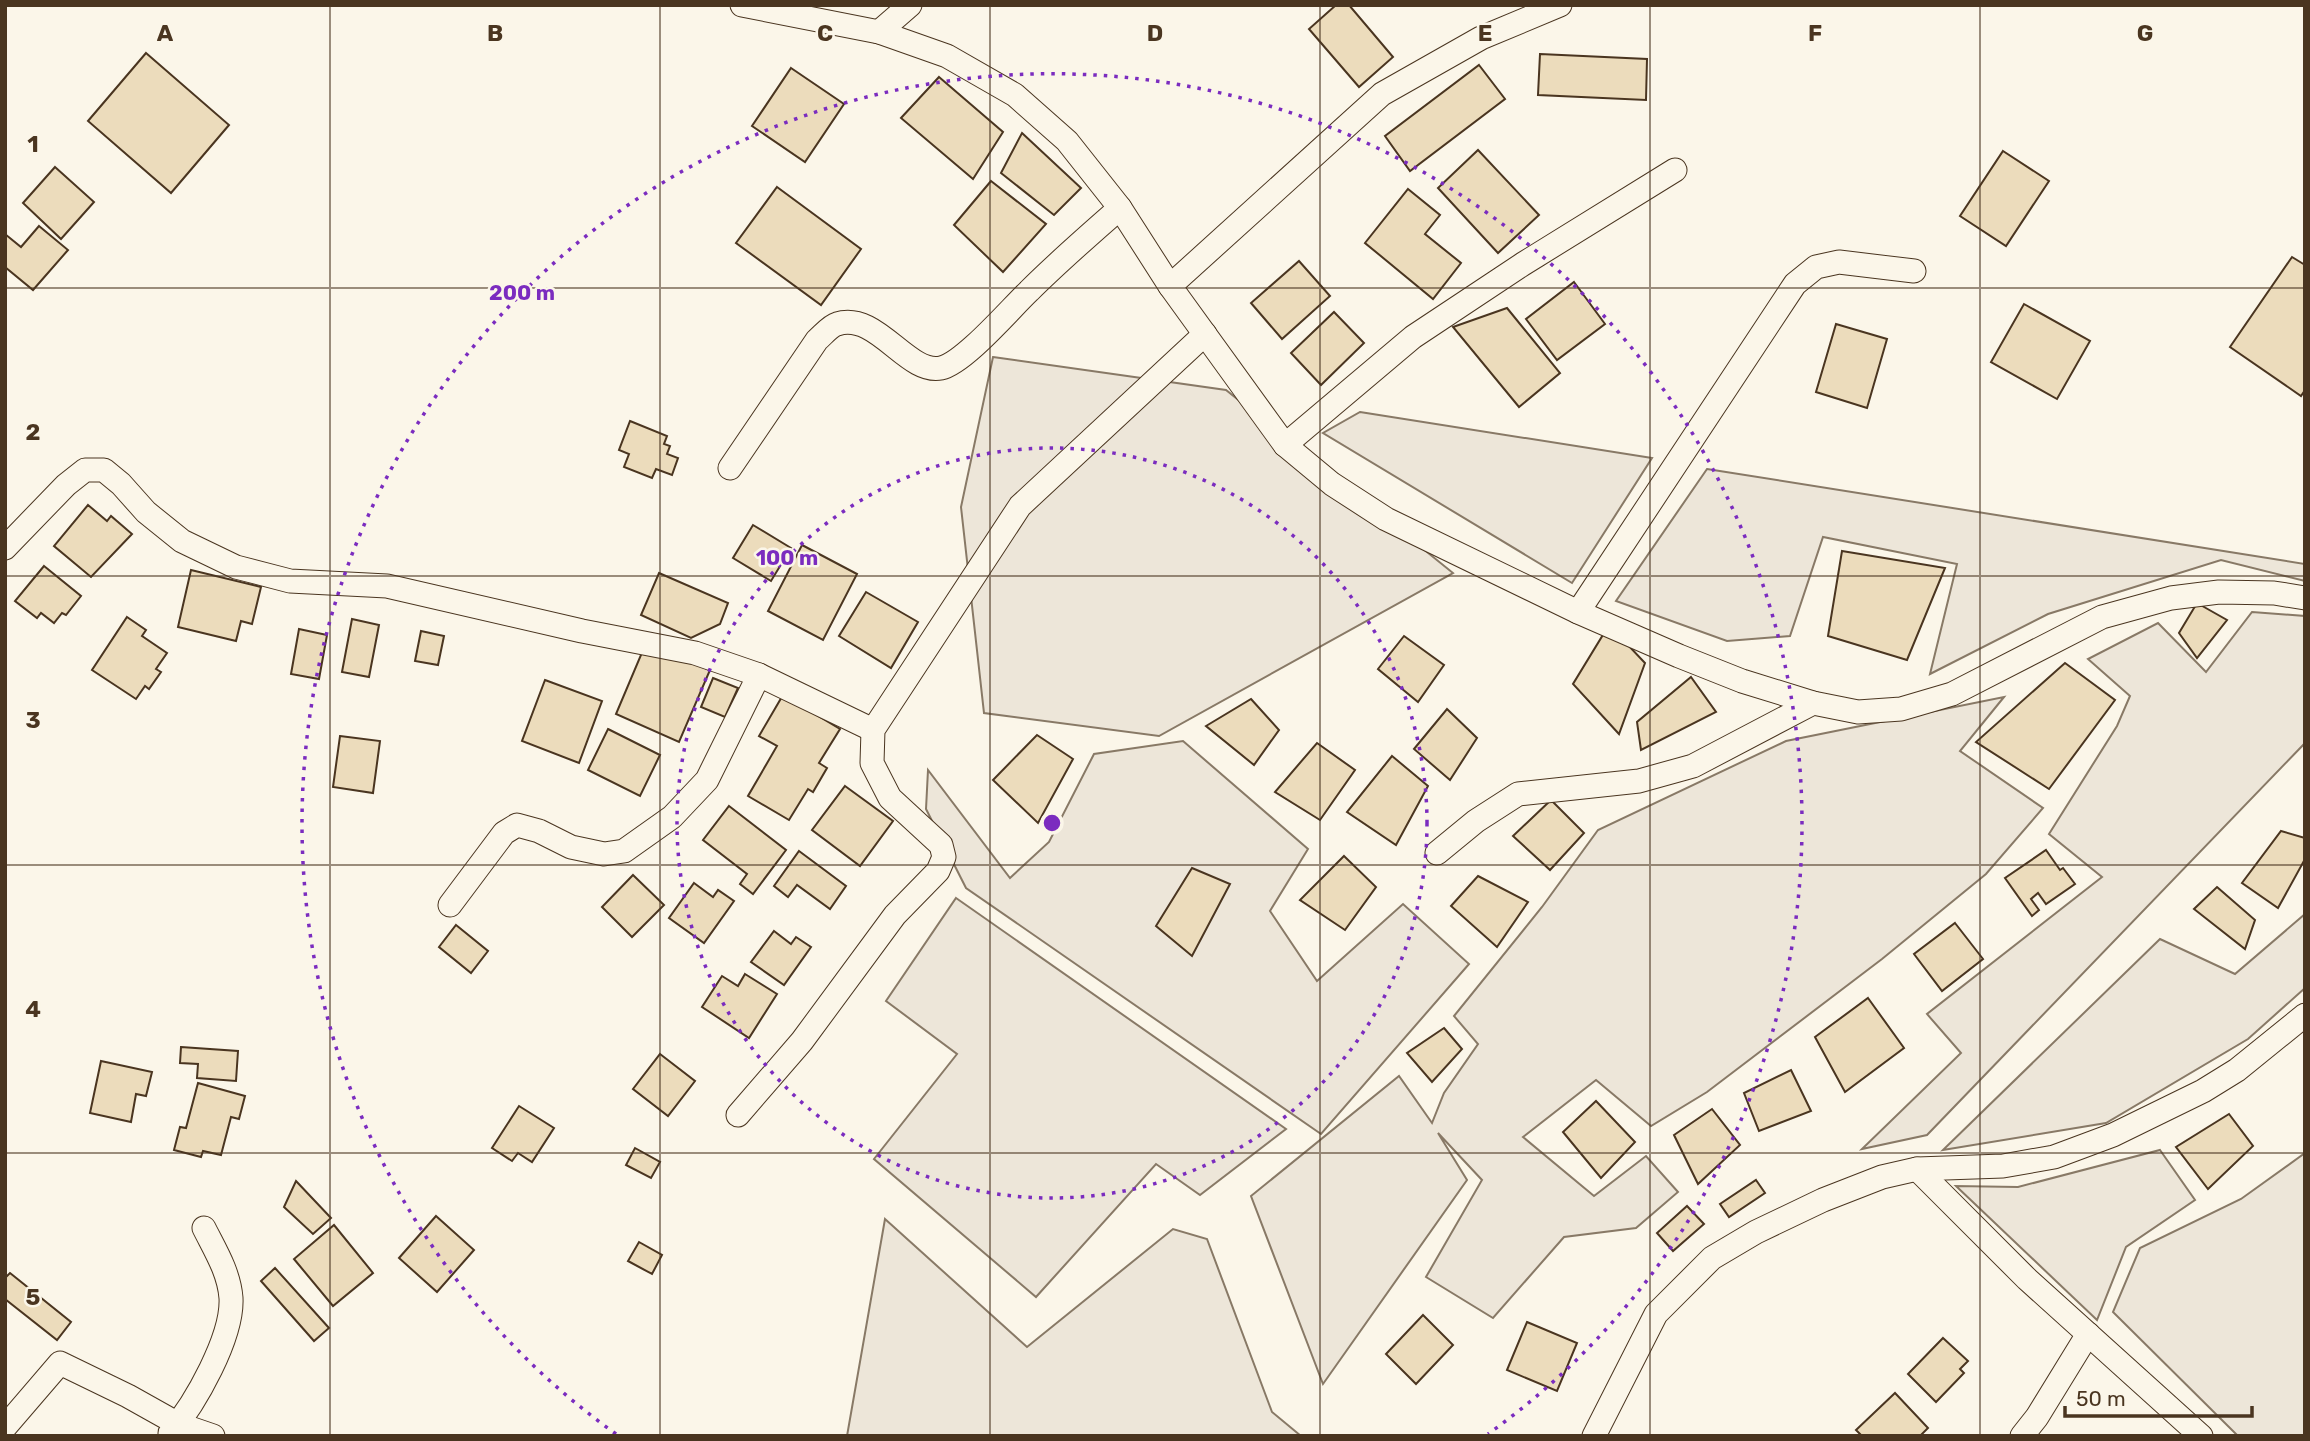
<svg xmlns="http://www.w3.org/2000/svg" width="2310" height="1441" viewBox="0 0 2310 1441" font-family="Rubik,sans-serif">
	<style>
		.green { fill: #ede6d9; stroke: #887966; stroke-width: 2 }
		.building { fill: #ecdcbc; stroke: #4a3520; stroke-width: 2 }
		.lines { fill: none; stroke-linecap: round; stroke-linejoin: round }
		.street-casing { stroke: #4a3520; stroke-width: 25 }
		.street { stroke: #fbf6e9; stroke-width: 23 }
		.grid { fill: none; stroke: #4a3520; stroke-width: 2; stroke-opacity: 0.55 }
		.ring { fill: none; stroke: #7b2cbf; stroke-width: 3.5; stroke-dasharray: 3.5 7 }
		.grid-label { font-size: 23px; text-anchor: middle; font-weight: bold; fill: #4a3520; stroke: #fbf6e9; stroke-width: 5; stroke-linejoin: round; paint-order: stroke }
		.centre { fill: #7b2cbf; stroke: #fbf6e9; stroke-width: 3.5 }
		.ring-label { font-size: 21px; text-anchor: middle; font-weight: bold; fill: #7b2cbf; stroke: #fbf6e9; stroke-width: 5; stroke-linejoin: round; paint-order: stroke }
	</style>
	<rect width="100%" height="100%" fill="#fbf6e9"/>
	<g class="green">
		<path d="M993 357 1226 390 1453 573 1159 736 984 713 961 507Z"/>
		<path d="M1360 412 1652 458 1572 583 1323 433Z"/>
		<path d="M1707 469 2305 564V581L2221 560 2048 614 1930 674 1957 564 1823 537 1790 636 1727 641 1616 601Z"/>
		<path d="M2252 612 2305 616V743L1927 1135 1862 1149 1961 1053 1927 1014 2102 877 2049 834 2117 726 2130 696 2088 659 2158 623 2206 672Z"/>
		<path d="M2004 697 1960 751 2043 808 1986 874 1882 959 1707 1092 1651 1126 1596 1080 1523 1137 1594 1196 1646 1156 1678 1192 1636 1228 1564 1237 1493 1318 1426 1277 1482 1180 1438 1133 1467 1180 1323 1384 1251 1196 1399 1076 1432 1123 1444 1093 1478 1044 1454 1016 1542 907 1598 830 1786 741Z"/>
		<path d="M1183 741 1308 849 1270 911 1317 981 1403 904 1469 964 1321 1134 966 888 926 809 928 770 1010 878 1049 842 1094 754Z"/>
		<path d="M956 898 1286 1129 1200 1195 1156 1164 1036 1297 874 1159 957 1054 886 1001Z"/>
		<path d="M2305 914V988L2248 1039 2106 1123 1943 1150 2160 939 2235 974Z"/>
		<path d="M2160 1150 2195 1200 2126 1247 2097 1320 1956 1186 2018 1187Z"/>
		<path d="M2305 1153V1436H2238L2113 1312 2140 1248 2241 1199Z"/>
		<path d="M885 1219 1027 1347 1173 1229 1207 1239 1272 1412 1301 1436H847Z"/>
	</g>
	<g class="building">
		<path d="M1336 5H1349L1393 57 1359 87 1309 29Z"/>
		<path d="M146 53 229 125 171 193 88 121Z"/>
		<path d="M1540 54 1647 59 1646 100 1538 95Z"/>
		<path d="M1479 65 1505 99 1410 171 1385 136Z"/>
		<path d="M791 68 844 104 805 162 752 126Z"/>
		<path d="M939 77 1003 132 973 179 901 118Z"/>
		<path d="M1022 133 1081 188 1054 215 1001 173Z"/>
		<path d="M1478 150 1539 215 1498 253 1438 188Z"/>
		<path d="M2003 151 2049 181 2006 246 1960 216Z"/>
		<path d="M55 167 94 202 61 239 23 203Z"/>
		<path d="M991 181 1046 224 1003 272 954 225Z"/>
		<path d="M777 187 861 249 821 305 736 243Z"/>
		<path d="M1408 189 1440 215 1425 234 1461 263 1433 299 1365 243Z"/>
		<path d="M39 226 68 250 33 290 5 267V234L21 247Z"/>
		<path d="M2292 257 2305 265V390L2301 396 2230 347Z"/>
		<path d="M1299 261 1330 296 1282 339 1251 303Z"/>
		<path d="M1574 282 1605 324 1557 360 1526 319Z"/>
		<path d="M2024 304 2090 341 2057 399 1991 362Z"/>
		<path d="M1507 308 1560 373 1519 407 1453 327Z"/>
		<path d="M1334 312 1364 343 1321 385 1291 353Z"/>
		<path d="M1836 324 1887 339 1867 408 1816 392Z"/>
		<path d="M630 421 667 436 664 444 670 446 667 454 678 458 672 475 656 469 652 478 624 467 629 454 619 450Z"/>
		<path d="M88 505 107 521 111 516 132 534 91 577 54 546Z"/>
		<path d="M753 525 791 548 771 581 733 558Z"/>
		<path d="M802 545 857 574 823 640 768 611Z"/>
		<path d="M1842 551 1945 568 1907 660 1828 636Z"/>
		<path d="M44 566 81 596 66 615 62 613 54 623 41 613 37 618 15 601Z"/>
		<path d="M191 570 261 587 252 624 241 621 236 641 178 627Z"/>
		<path d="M659 573 728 603 720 624 691 638 641 615Z"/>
		<path d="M866 592 918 622 891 668 839 636Z"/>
		<path d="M2197 603 2227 620 2197 658 2179 633Z"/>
		<path d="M127 617 146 630 142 636 167 653 156 669 161 672 149 689 145 686 136 699 92 670Z"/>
		<path d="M352 619 379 625 369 677 342 672Z"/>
		<path d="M1609 625 1645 663 1619 734 1573 684Z"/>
		<path d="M299 629 327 635 319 679 291 674Z"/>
		<path d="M421 631 444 636 438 665 415 661Z"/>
		<path d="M1404 636 1444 665 1418 702 1378 669Z"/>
		<path d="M646 643 710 670 679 742 616 714Z"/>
		<path d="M2065 663 2115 700 2049 789 1976 742Z"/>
		<path d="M1691 677 1716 712 1641 750 1637 722Z"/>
		<path d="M713 678 738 688 725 717 701 707Z"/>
		<path d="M545 680 602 701 579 763 522 741Z"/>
		<path d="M783 695 840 729 819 763 827 768 813 792 808 789 789 820 748 796 777 746 759 736Z"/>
		<path d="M1251 699 1279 730 1254 765 1206 726Z"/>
		<path d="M1447 709 1477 738 1450 780 1414 749Z"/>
		<path d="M608 729 660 755 640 796 588 770Z"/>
		<path d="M1037 735 1073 759 1038 823 993 780Z"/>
		<path d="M340 736 380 741 373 793 333 787Z"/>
		<path d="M1317 743 1355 770 1320 820 1275 792Z"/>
		<path d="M1392 756 1428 786 1396 845 1347 812Z"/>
		<path d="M845 786 893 821 860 866 812 830Z"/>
		<path d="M1551 800 1584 833 1550 870 1513 836Z"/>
		<path d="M729 806 786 850 753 894 740 884 747 874 703 840Z"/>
		<path d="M2281 831 2305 838V859L2278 908 2242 883Z"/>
		<path d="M2046 850 2060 870 2063 868 2075 884 2046 904 2038 893 2031 899 2039 910 2032 916 2005 878Z"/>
		<path d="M799 851 846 886 830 909 797 885 788 897 774 886Z"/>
		<path d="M1344 856 1376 887 1345 930 1300 900Z"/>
		<path d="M1192 868 1230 884 1192 956 1156 926Z"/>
		<path d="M633 875 664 905 632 937 602 907Z"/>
		<path d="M1478 876 1528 902 1497 947 1451 906Z"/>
		<path d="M694 883 713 897 718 890 734 901 704 943 669 918Z"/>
		<path d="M2217 887 2255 920 2245 949 2194 909Z"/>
		<path d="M1955 923 1983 959 1942 991 1914 954Z"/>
		<path d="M456 925 488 951 471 973 439 947Z"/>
		<path d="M774 931 791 944 796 937 811 947 784 985 751 962Z"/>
		<path d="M745 974 777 994 749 1038 702 1007 722 976 738 986Z"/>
		<path d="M1868 998 1904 1048 1845 1092 1815 1037Z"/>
		<path d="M1444 1028 1462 1049 1432 1082 1407 1053Z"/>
		<path d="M181 1047 238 1051 236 1081 197 1078 198 1064 180 1063Z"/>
		<path d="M660 1054 695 1081 668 1116 633 1089Z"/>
		<path d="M101 1061 152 1072 146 1096 136 1094 131 1122 90 1113Z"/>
		<path d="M1791 1070 1811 1111 1759 1131 1744 1093Z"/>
		<path d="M198 1083 245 1096 239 1119 231 1117 221 1155 203 1151 201 1157 174 1150 180 1127 186 1128Z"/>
		<path d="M1596 1101 1635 1142 1601 1178 1563 1132Z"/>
		<path d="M519 1106 554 1128 532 1162 518 1153 512 1161 492 1148Z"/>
		<path d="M1712 1109 1740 1145 1698 1184 1674 1135Z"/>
		<path d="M2229 1114 2253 1146 2208 1189 2176 1147Z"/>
		<path d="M635 1148 660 1162 651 1178 626 1165Z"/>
		<path d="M1756 1180 1765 1193 1729 1217 1720 1204Z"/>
		<path d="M296 1181 331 1218 313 1234 284 1207Z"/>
		<path d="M1687 1206 1704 1224 1673 1251 1657 1233Z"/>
		<path d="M436 1216 474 1250 437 1292 399 1258Z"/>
		<path d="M334 1225 373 1273 333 1306 294 1259Z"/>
		<path d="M639 1242 662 1255 652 1274 628 1261Z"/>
		<path d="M275 1268 329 1328 314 1341 261 1281Z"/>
		<path d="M10 1273 71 1322 57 1340 5 1299V1278Z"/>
		<path d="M1423 1315 1453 1345 1416 1384 1386 1354Z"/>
		<path d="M1527 1322 1577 1343 1557 1391 1507 1370Z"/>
		<path d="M1943 1338 1968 1361 1960 1369 1964 1373 1936 1402 1908 1374Z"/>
		<path d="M1895 1393 1928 1428 1920 1436H1862L1856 1430Z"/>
	</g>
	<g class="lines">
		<g class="street-casing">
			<g id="street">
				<path d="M742 5 879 32 947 56 1015 95 1067 141 1120 208 1170 286 1285 445 1332 484 1386 519 1578 612 1679 656 1742 681 1813 703 1858 712 1901 709 1952 694 2102 617 2171 598 2219 592 2274 593 2305 598"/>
				<path d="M879 32 910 5"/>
				<path d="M1170 286 1382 94 1481 38 1560 5"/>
				<path d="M1285 445 1413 337 1523 264 1675 170"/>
				<path d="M730 468 817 340C823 335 830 326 837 324 877 311 907 375 941 368 964 363 1010 309 1029 291 1058 262 1089 235 1120 208"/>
				<path d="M5 548 66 485 85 470H104L121 484 146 512 182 541 236 567 290 581 387 586 582 631 695 653 759 675 873 730"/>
				<path d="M1578 612 1795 284 1816 267 1839 262 1914 271"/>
				<path d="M1437 853 1476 821 1518 794 1639 781 1693 766 1813 703"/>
				<path d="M450 905 504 833 517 825 539 831 571 847 604 854 624 851 672 817 707 780 759 675"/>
				<path d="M738 1115 802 1041 895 915 938 871 944 857 941 845 890 798 872 763 873 730 1020 506 1205 334"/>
				<path d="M1917 1169 2027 1279 2201 1436"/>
				<path d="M5 1427 60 1363 128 1396 178 1424 213 1436"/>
				<path d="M170 1433C195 1404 233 1337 231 1298 229 1272 215 1250 204 1228"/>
				<path d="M1594 1436 1656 1314 1712 1258 1756 1232 1823 1200 1882 1177 1917 1169 2003 1166 2054 1157 2113 1135 2203 1091 2237 1070 2305 1015"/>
				<path d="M2022 1436 2037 1417 2088 1334"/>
			</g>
		</g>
		<use href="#street" class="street"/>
	</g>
	<path class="grid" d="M330 5V1436M660 5V1436M990 5V1436M1320 5V1436M1650 5V1436M1980 5V1436M5 288H2305M5 576H2305M5 865H2305M5 1153H2305"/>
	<g class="ring">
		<circle cx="1052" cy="823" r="375"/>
		<path d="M616 1434A750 750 0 1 1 1488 1434"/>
	</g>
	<g class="grid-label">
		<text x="165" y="41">A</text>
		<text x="495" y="41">B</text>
		<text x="825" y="41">C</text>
		<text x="1155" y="41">D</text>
		<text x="1485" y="41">E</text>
		<text x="1815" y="41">F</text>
		<text x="2145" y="41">G</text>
		<text x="33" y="152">1</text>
		<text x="33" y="440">2</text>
		<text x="33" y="728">3</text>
		<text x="33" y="1017">4</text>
		<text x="33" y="1305">5</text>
	</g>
	<circle cx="1052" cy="823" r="10" class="centre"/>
	<g class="ring-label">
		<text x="522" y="300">200 m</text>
		<text x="787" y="565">100 m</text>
	</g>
	<rect width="2310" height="1441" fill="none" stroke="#4a3520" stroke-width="14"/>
	<path d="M2065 1406v10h187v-10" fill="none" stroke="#4a3520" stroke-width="3.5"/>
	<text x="2076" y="1406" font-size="21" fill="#4a3520" stroke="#fbf6e9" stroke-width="5" paint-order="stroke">50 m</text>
</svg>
